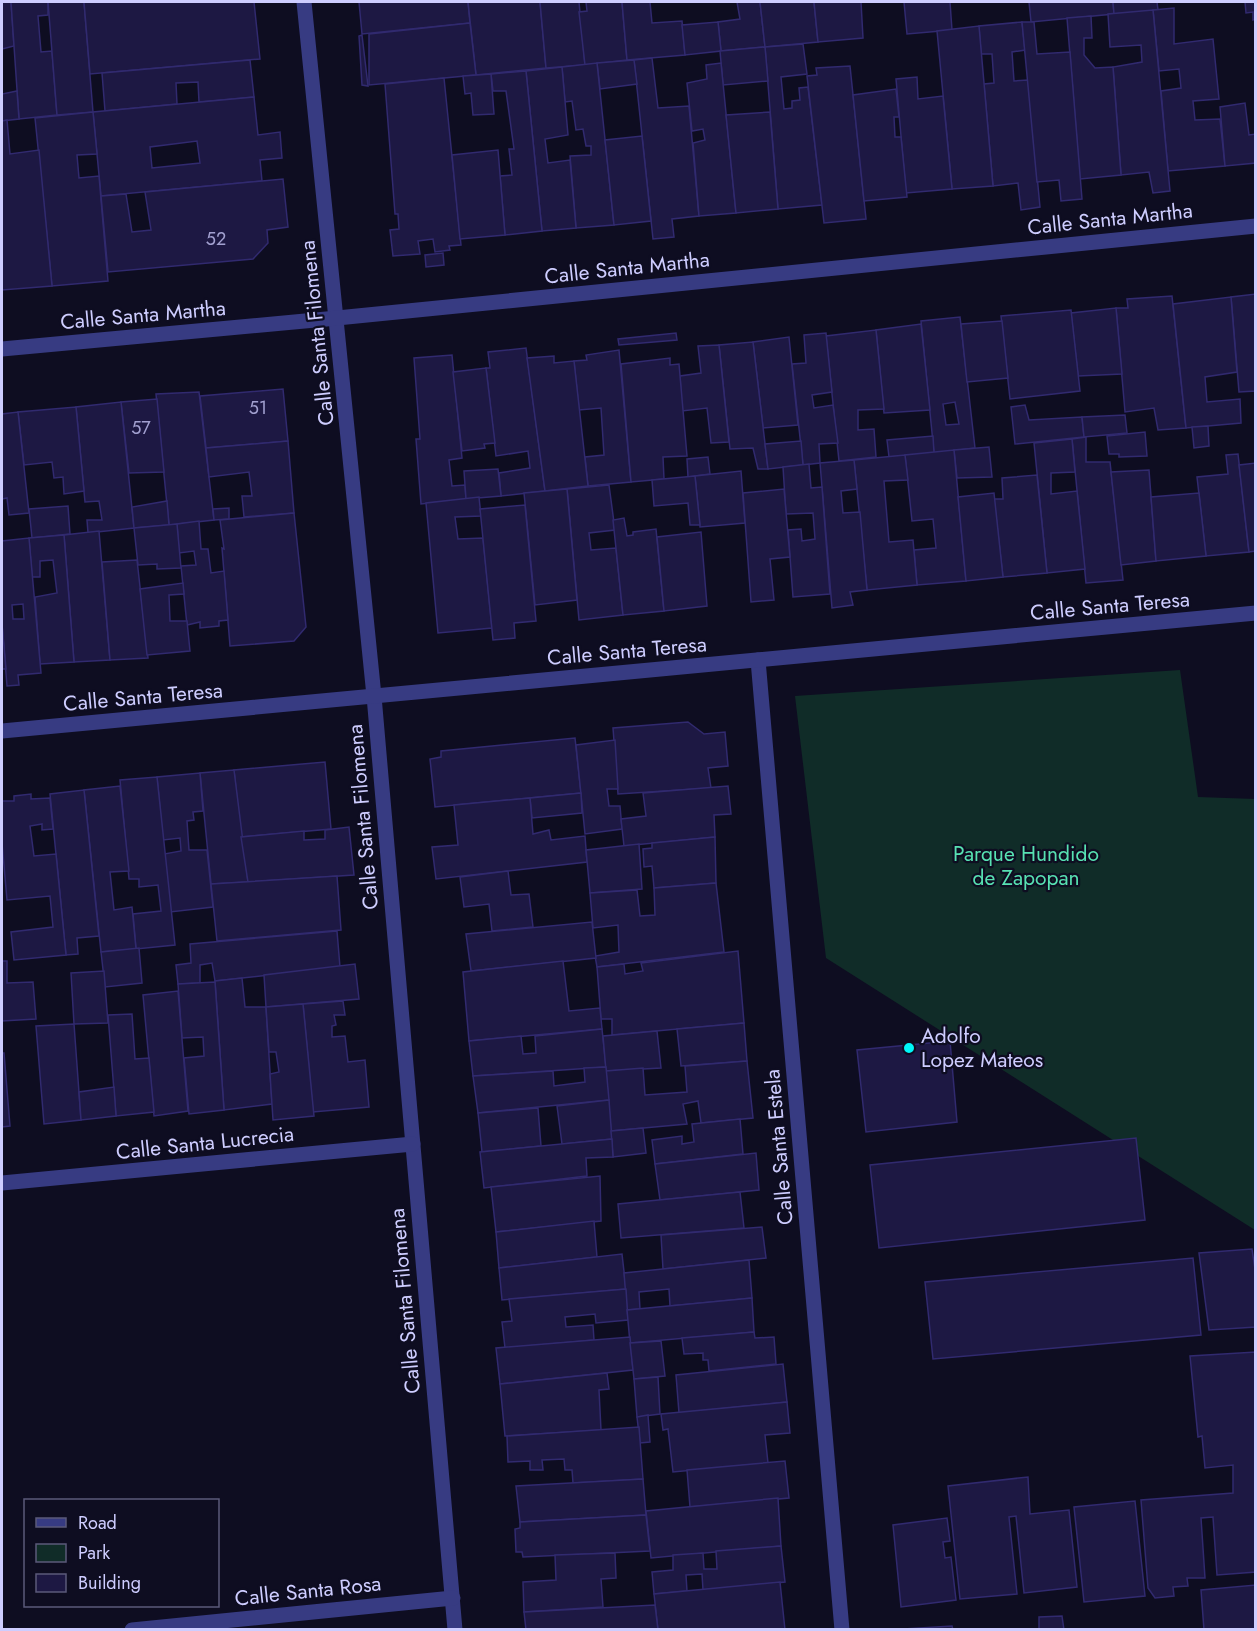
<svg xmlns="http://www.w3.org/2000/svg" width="1257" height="1631" viewBox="0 0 1257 1631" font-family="Jost,sans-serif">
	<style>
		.green { fill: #102c28 }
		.building { fill: #1d1843; stroke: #312a6f; stroke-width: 1.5; fill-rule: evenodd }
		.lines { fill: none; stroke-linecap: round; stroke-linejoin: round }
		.minor { stroke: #373b82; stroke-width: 15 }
		.poi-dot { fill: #00f6f8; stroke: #0e0d21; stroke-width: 2 }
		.labels { text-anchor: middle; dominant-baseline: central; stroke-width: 4.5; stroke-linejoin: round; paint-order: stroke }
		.number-label { font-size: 18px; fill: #a2a0d0 }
		.street-label { font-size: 21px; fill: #cecdff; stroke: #0e0d21 }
		.park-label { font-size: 21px; fill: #57e1b2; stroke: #0e0d21 }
		.poi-label { font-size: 21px; fill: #cecdff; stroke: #0e0d21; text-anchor: start }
	</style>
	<rect width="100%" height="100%" fill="#0e0d21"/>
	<path class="green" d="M1180 670 1198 797 1255 799V1230L826 958 795 696Z"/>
	<g class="building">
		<path d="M2 2H11L14 46 2 49Z"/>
		<path d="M11 2H48V15L38 16 41 52 52 51 57 115 19 119Z"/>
		<path d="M48 2H84L93 112 57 115Z"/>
		<path d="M84 2H254L260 59 90 74Z"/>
		<path d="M359 2H468L470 23 362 34Z"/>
		<path d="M468 2H540L546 68 476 75Z"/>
		<path d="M540 2H579L585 65 546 68Z"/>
		<path d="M586 2H622L627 60 585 65 579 12 587 11Z"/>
		<path d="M622 2H650L652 23 682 21 685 55 627 60Z"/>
		<path d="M737 2H760L765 47 721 51 718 22 740 19Z"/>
		<path d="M760 2H814L818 42 765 47Z"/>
		<path d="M814 2H861L863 38 818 42Z"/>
		<path d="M904 2H950L952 30 907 34Z"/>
		<path d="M1029 2H1113L1114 14 1031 22Z"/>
		<path d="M1113 2H1157L1158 10 1114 14Z"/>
		<path d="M1245 2H1256V19L1253 20V12L1246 13Z"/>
		<path d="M1174 8V44L1213 39 1219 99 1193 101 1195 120 1220 119 1225 166 1168 171 1161 91 1181 88 1179 69 1159 71 1153 10Z"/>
		<path d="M1153 10 1170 191 1153 193 1149 172 1121 175 1113 67 1142 62 1141 45 1110 47 1108 14Z"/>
		<path d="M1091 16 1092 38H1084V55L1095 68 1113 67 1121 175 1080 179 1067 18Z"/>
		<path d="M718 22 721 51 685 55 682 25Z"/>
		<path d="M1022 22 1025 50 1012 52 1014 81 1028 80 1040 207 1021 210 1018 183 993 186 984 84 994 83 992 54H981L979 26Z"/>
		<path d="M1022 22H1034L1037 54 1070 52 1082 199 1061 201 1059 180 1037 182Z"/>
		<path d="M470 23 476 75 369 85V34Z"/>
		<path d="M979 26 993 186 952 189 937 31Z"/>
		<path d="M362 35 368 86 362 85 359 36Z"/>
		<path d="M803 44 807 74 781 77 784 109 792 108V101L800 100 799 88 808 87 822 205 778 209 765 47Z"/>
		<path d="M765 47 768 81 723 85 720 51Z"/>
		<path d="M652 58 658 108 689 106 699 216 672 219 674 237 653 239 634 60Z"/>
		<path d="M250 60 254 97 199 102 198 82 176 83 177 104 105 111 102 73Z"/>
		<path d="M634 60 637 84 600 89 597 63Z"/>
		<path d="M597 63 614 225 576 228 570 156 591 155V146H586L583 129 576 130 572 101 565 102 562 67Z"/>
		<path d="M721 63 736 213 699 216 693 143 705 140 703 129 692 131 687 83 707 79 706 65Z"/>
		<path d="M850 66 866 219 824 223 807 76 817 75 816 68Z"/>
		<path d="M562 67 568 135 545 139 548 163 570 160 576 228 542 231 526 71Z"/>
		<path d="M526 71 542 231 505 235 500 176 512 175 509 149H514L506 91H493L491 74Z"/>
		<path d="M491 74 494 114 473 115 471 93 465 94 463 76Z"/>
		<path d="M917 77 918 99 943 96 952 189 906 193 896 79Z"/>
		<path d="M444 78 461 245 449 246 450 250 435 252 433 239 418 241 420 254 393 256 390 230 399 229 398 214H395L385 84Z"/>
		<path d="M896 89 899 117H894L895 137H901L907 197 864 201 853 95Z"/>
		<path d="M17 91 19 119 2 121V94Z"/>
		<path d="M254 97 258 135 280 132 282 158 260 160 262 181 101 196 93 112ZM197 141 200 163 152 168 150 147Z"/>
		<path d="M1245 103 1249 135 1256 134V163L1225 166 1220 107Z"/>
		<path d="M93 112 97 154 77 155 79 178 99 176 108 281 52 286 35 118Z"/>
		<path d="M770 112 778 209 736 213 726 115Z"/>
		<path d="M7 120 10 154 39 150 52 286 2 290V121Z"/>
		<path d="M642 136 651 221 614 225 605 140Z"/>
		<path d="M498 150 505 235 460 239 452 155Z"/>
		<path d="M283 179 288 227 267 230 268 243 253 259 108 272 101 196 126 194 132 232 151 230 145 192Z"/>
		<path d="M443 253 444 265 426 267 425 255Z"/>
		<path d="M1256 294V391L1239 392 1231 297Z"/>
		<path d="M1172 296 1186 428 1158 430 1154 408 1125 412 1116 308H1128L1127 299Z"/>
		<path d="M1231 297 1237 372 1205 377 1207 402 1240 399 1241 423 1186 428 1173 304Z"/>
		<path d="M1116 308 1122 374 1078 376 1071 313Z"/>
		<path d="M1071 310 1080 391 1010 399 1001 316Z"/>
		<path d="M960 317 975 448 934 453 921 321ZM955 402 959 424 946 425 943 404Z"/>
		<path d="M1002 321 1008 378 967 382 961 324Z"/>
		<path d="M921 324 930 410 884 413 876 330Z"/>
		<path d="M876 330 884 409 858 410V430L874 429 876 457 839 461 826 336Z"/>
		<path d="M676 333 677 340 619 345 618 339Z"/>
		<path d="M826 333 832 392 812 395 814 408 833 405 838 443 819 444 820 463 803 465 792 364 806 363 804 335Z"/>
		<path d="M789 337 798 425 763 428 753 342Z"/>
		<path d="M753 342 768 469H758L753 448 730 449 719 345Z"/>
		<path d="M719 345 729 442 711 443 707 408 682 411 680 376 701 373 698 346Z"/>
		<path d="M526 348 545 491 501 496 499 473 530 468 528 451 496 456 486 368H490L488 352Z"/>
		<path d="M619 350 631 482 588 486 585 457 604 455 601 408 579 410 574 361 587 360 586 355Z"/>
		<path d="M452 355 462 458 449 460 452 486 465 485 466 499 421 504 416 439H420L414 358Z"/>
		<path d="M554 356V363L574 361 588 486 545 491 527 358Z"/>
		<path d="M670 358V365L679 364 687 456 663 457 664 479 631 482 621 364Z"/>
		<path d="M486 368 495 443 484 444 485 448 462 451 453 372Z"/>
		<path d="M283 389 288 441 206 448 200 396Z"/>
		<path d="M199 392 214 520 169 525 156 394Z"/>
		<path d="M157 399 164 472 129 473 121 402Z"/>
		<path d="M121 402 134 528 88 533 87 520H102L99 501 85 502 76 407Z"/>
		<path d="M1025 405 1029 420 1082 417 1084 437 1015 444 1011 407Z"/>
		<path d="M76 407 84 491 64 494 63 477 54 478 52 462 24 465 18 412Z"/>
		<path d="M18 412 29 513 9 515 7 498 2 499V414Z"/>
		<path d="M1125 415 1127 433 1084 437 1082 417Z"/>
		<path d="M1208 426 1209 446 1194 448 1192 427Z"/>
		<path d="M1145 432 1147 456 1119 457V454H1109L1107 436Z"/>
		<path d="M933 436 934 453 889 457 887 440Z"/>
		<path d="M1086 437V462H1110L1123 580 1086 583 1072 439Z"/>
		<path d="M1072 439 1075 472 1051 473V494L1077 491 1085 569 1047 573 1034 443Z"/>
		<path d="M288 441 294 513 244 517 242 496H252L249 472 209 477 206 448Z"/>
		<path d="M801 441 803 465 768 469 765 444Z"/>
		<path d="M989 447 992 477 957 478 954 450Z"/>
		<path d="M954 450 966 581 917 585 914 550 936 548 933 519 912 521 905 455Z"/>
		<path d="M1238 454 1249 552 1206 556 1197 477 1228 474 1226 455Z"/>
		<path d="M905 455 908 480 884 481 889 542 913 540 917 585 867 590 854 460Z"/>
		<path d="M708 457 710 474 688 477 687 459Z"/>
		<path d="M854 460 857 489 841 491 843 513 860 512 867 590 850 592 853 605 832 608 820 463Z"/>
		<path d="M1256 463V551L1249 552 1239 465Z"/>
		<path d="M809 464 811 488 822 487 830 594 793 597 788 530 801 529 802 541 815 539 813 513 786 514 783 467Z"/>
		<path d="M498 469 501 496 466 499 464 471Z"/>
		<path d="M1149 470 1156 561 1121 565 1111 472Z"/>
		<path d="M741 471 745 523 700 527 695 476Z"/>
		<path d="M1037 475 1047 573 1003 577 994 499H1003L1002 478Z"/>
		<path d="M695 476 700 525H690L688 503 654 506 652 480Z"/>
		<path d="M609 485 615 530 589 533 591 550 616 548 623 615 579 620 567 489Z"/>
		<path d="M567 489 577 600 535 605 524 493Z"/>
		<path d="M784 489 790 557 770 559 774 600 751 602 743 493Z"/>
		<path d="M994 493 1003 577 966 581 958 497Z"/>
		<path d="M1199 493 1206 556 1156 561 1151 497Z"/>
		<path d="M479 497 481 516 455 517 458 539 483 538 492 628 438 633 426 503Z"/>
		<path d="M167 501 169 525 134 528 132 507Z"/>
		<path d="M525 505 536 621 514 623 515 638 493 640 480 509Z"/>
		<path d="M68 506 70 534 32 538 29 509Z"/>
		<path d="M229 508V519L214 520 213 509Z"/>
		<path d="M294 513 306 627 294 641 230 646 222 548 224 549 220 520Z"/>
		<path d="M624 518 627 536 633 535V532L656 529 664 611 623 615 613 520Z"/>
		<path d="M199 521 201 549H208L211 573 224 571 228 620 219 621V626L200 628V622L187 625 181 566 196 565 194 551 179 553 177 524Z"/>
		<path d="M177 524 181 568 157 569V564L138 565 134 528Z"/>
		<path d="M99 531 110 660 74 662 64 535Z"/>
		<path d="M701 532 707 606 664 611 657 537Z"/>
		<path d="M64 535 74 662 40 664 35 597 57 593 53 560 40 561V577H32L29 538Z"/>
		<path d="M29 538 41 673 18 675 19 685 7 686 2 624V541ZM23 604 24 619H13L12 605Z"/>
		<path d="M137 560 148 658 110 660 102 562Z"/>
		<path d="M183 583 184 594 169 595 170 621H187L190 651 147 655 140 589Z"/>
		<path d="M2 624 6 669H2Z"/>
		<path d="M688 722 704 734 725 732 728 766 708 768 711 788 618 794 613 728Z"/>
		<path d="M575 738 581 793 435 807 430 759 441 757V751Z"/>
		<path d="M615 740 618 789H607L609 806H620L622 829 585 834 576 745Z"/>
		<path d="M325 762 331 829 241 837 234 770Z"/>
		<path d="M234 770 248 882 211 884 200 773Z"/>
		<path d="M200 773 203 811 193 812 194 820 187 821 189 850H207L213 907 170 912 164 854 181 851 180 838 163 840 157 777Z"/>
		<path d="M157 777 175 945 136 949 133 914 161 911 158 885 139 887V879H129L120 780Z"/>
		<path d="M120 786 129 871 110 872 114 910 132 907 136 949 101 952 84 790Z"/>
		<path d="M728 786 731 814 714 815 715 837 624 846 621 819 646 816 643 793Z"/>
		<path d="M84 790 99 936 77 938 78 954 66 955 50 794Z"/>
		<path d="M581 793 582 813 532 818 530 798Z"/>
		<path d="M31 794V799L50 798 53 829 42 830V824L30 826 34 856 56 854 66 955 14 960 11 932 53 927 50 896 7 900 2 843V801H14V796Z"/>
		<path d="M530 798 533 834 549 830 551 840 585 836 587 862 436 879 432 847 458 845 454 805Z"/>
		<path d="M349 827 354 875 248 882 241 837 304 831V840L325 839V830Z"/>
		<path d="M715 837 716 883 654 888 652 866 644 867 643 849 652 848V843Z"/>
		<path d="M639 844 642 889 590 893 586 850Z"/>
		<path d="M508 871 511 895 529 894 533 927 492 931 489 904 464 907 460 877Z"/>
		<path d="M337 876 341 930 217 941 211 884Z"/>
		<path d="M716 883 724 952 597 967 595 956 619 952 618 925 593 928 590 893 637 890 640 916 655 915 654 888Z"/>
		<path d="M592 922 596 958 471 971 466 934Z"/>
		<path d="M337 931 340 967 215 981 212 963 200 965V983L178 984 176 965 191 963 190 944Z"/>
		<path d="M139 948 142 983 105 987 101 952Z"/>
		<path d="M738 951 744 1023 612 1035V1019H601L597 967 624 964 625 974 643 971 641 963Z"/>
		<path d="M2 961H7V983L33 982 36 1019 2 1021Z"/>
		<path d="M563 961 569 1011 600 1008 602 1029 469 1041 463 972Z"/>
		<path d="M355 964 359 999 266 1007 264 975Z"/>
		<path d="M104 971 108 1023 74 1024 71 973Z"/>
		<path d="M242 978 245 1007H266L272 1104 224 1110 215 981Z"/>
		<path d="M215 982 224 1110 189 1114 184 1058 204 1056 203 1037 182 1038 178 984Z"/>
		<path d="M178 991 188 1111 154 1116 143 995Z"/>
		<path d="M343 1001 345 1015H334L336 1025 332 1026V1037L345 1036 348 1062 365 1060 369 1107 313 1112 303 1004Z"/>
		<path d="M303 1004 314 1116 273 1120 270 1074 279 1072 276 1052H269L266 1007Z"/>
		<path d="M132 1014 135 1059 149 1058 154 1112 116 1116 108 1015Z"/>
		<path d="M744 1023 747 1061 681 1066 677 1029Z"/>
		<path d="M74 1024 81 1120 44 1124 36 1026Z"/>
		<path d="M602 1029 606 1067 473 1076 469 1041 521 1036 523 1054 536 1053 535 1036Z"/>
		<path d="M657 1031 661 1068 606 1071 603 1036Z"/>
		<path d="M950 1041 957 1122 866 1132 857 1050Z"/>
		<path d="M2 1053H4L10 1126 2 1127Z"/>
		<path d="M747 1061 753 1118 701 1123 698 1101 683 1104 687 1124 611 1131 606 1071 643 1068 645 1095 687 1092 685 1066Z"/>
		<path d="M606 1067 609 1100 478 1113 473 1076 553 1071 554 1086 585 1082 584 1068Z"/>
		<path d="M114 1087 116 1116 81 1120 79 1092Z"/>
		<path d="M609 1100 612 1139 562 1144 557 1106Z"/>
		<path d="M538 1108 541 1146 482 1152 478 1113Z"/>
		<path d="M740 1119 743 1154 655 1164 652 1140 682 1136V1144L694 1142 692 1124Z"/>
		<path d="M643 1128 646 1153 613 1157 611 1131Z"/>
		<path d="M1136 1138 1145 1220 879 1248 870 1165Z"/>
		<path d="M612 1139 613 1157 586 1158 587 1176 484 1188 480 1152Z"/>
		<path d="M756 1153 759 1190 660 1200 655 1164Z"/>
		<path d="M600 1176 601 1221 496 1232 491 1187Z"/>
		<path d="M740 1192 744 1228 621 1238 618 1204Z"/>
		<path d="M594 1221 597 1257 499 1268 496 1232Z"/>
		<path d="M762 1227 766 1258 663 1269 661 1235Z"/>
		<path d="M1252 1249 1256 1276V1327L1209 1330 1199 1253Z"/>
		<path d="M622 1254 626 1289 502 1300 499 1268Z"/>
		<path d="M1193 1258 1201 1335 933 1359 925 1282Z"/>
		<path d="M749 1260 752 1298 670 1306 669 1289 639 1292 640 1309 627 1310 624 1273Z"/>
		<path d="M626 1289 628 1320 596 1323 595 1314 565 1317 566 1327 593 1325 594 1340 505 1348 502 1322 512 1321 509 1299Z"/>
		<path d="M752 1298 754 1332 630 1343 627 1310Z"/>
		<path d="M754 1332 755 1338 774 1337 776 1364 709 1371 708 1360H703V1353L684 1354 682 1338Z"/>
		<path d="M630 1337 633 1370 500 1384 496 1348Z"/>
		<path d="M661 1341 665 1376 634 1379 630 1343Z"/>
		<path d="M1256 1352V1572L1217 1575 1213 1517 1201 1518 1205 1578H1187L1188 1586 1173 1587 1174 1596 1155 1598 1148 1588 1141 1500 1233 1493V1465L1205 1468 1202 1436 1198 1437 1190 1356Z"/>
		<path d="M783 1364 787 1402 679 1413 676 1375Z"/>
		<path d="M607 1373 609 1389 599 1390 601 1430 505 1436 500 1384Z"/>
		<path d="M658 1377 660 1414 637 1417 634 1379Z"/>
		<path d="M787 1402 790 1433 765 1435 768 1463 673 1472 668 1429 663 1430 661 1414Z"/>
		<path d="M648 1415 650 1442 640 1443 637 1417Z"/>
		<path d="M639 1427 643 1479 573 1483 572 1470H565L564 1459 542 1460 543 1470H530V1461L508 1462 507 1436Z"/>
		<path d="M785 1461 789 1498 690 1507 687 1470Z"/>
		<path d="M1028 1477 1030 1514 1069 1510 1077 1587 1024 1593 1016 1516 1009 1517 1017 1594 960 1599 948 1486Z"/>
		<path d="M643 1479 646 1515 520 1522 516 1486Z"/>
		<path d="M778 1498 781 1546 651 1558 646 1511Z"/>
		<path d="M1135 1501 1145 1596 1084 1602 1074 1507Z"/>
		<path d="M646 1515 650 1551 523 1557 522 1552H516L515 1529 520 1528V1522Z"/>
		<path d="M947 1518 950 1541 943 1542 945 1558 951 1557 956 1600 901 1607 893 1525Z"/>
		<path d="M781 1546 785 1582 703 1590 702 1574 686 1575 687 1591 654 1594 652 1572 673 1570V1555L703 1553 704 1569H717L716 1551Z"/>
		<path d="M615 1553 616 1578 601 1579 603 1607 524 1612 523 1582 556 1580 555 1555Z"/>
		<path d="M780 1582 785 1630H658L654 1594Z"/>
		<path d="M1256 1585V1630H1204L1201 1590Z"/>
		<path d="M655 1605 658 1630H526L524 1612Z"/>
		<path d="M1062 1616 1064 1630H1039V1617Z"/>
		<path d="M952 1626 953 1630 903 1629Z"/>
	</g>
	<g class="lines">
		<g class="minor">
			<path d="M304 2 374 696 455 1630"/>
			<path d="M2 349 337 318 1256 226"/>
			<path d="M758 660 842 1630"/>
			<path d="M2 731 1256 613"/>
			<path d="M2 1183 413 1144"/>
			<path d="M132 1630 453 1598"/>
		</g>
	</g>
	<circle class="poi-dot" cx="909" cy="1048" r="6"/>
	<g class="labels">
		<g class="number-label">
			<text x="216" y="239">52</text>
			<text x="258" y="408">51</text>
			<text x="141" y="428">57</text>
		</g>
		<g class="street-label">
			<text transform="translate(1110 219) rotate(-6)">Calle Santa Martha</text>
			<text transform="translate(627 268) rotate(-6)">Calle Santa Martha</text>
			<text transform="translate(143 315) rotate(-5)">Calle Santa Martha</text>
			<text transform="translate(317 333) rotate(-96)">Calle Santa Filomena</text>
			<text transform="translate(1110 606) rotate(-5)">Calle Santa Teresa</text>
			<text transform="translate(627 651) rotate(-5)">Calle Santa Teresa</text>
			<text transform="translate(143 697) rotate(-5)">Calle Santa Teresa</text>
			<text transform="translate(363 817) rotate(-95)">Calle Santa Filomena</text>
			<text transform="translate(205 1143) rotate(-6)">Calle Santa Lucrecia</text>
			<text transform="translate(779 1147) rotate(-95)">Calle Santa Estela</text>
			<text transform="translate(405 1301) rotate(-95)">Calle Santa Filomena</text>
			<text transform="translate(308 1591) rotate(-6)">Calle Santa Rosa</text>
		</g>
		<g class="park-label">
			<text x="1026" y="854">Parque Hundido<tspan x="1026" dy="24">de Zapopan</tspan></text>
		</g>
		<g class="poi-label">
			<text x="921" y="1036">Adolfo<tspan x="921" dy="24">Lopez Mateos</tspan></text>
		</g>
	</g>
	<rect width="1257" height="1631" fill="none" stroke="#cecdff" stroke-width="6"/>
	<rect x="24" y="1499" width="195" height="108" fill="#0e0d21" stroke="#5b5a7a" stroke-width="1.5"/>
	<rect x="36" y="1518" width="30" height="9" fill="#373b82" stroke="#5b5a7a" stroke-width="1.5"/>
	<text x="78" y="1529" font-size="18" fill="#cecdff">Road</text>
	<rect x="36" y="1544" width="30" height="18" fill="#102c28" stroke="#5b5a7a" stroke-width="1.5"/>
	<text x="78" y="1559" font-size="18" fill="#cecdff">Park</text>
	<rect x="36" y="1574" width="30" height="18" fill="#1d1843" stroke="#5b5a7a" stroke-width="1.5"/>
	<text x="78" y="1589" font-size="18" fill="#cecdff">Building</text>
</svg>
